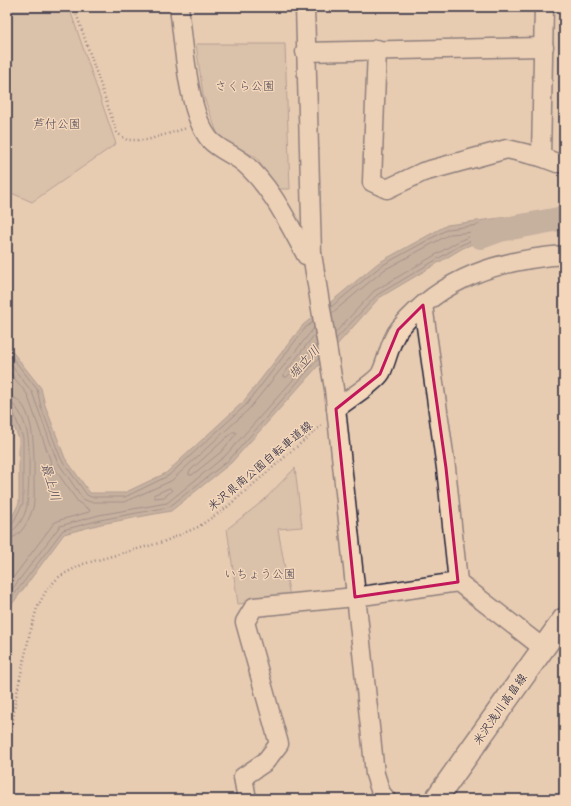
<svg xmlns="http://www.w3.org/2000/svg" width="571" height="806" viewBox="0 0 571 806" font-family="'Comic Neue','Klee One',sans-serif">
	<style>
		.green { fill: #cab3a1; stroke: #766a6e }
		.water { fill: #9e8e86; stroke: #6c6368 }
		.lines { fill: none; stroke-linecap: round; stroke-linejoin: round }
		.shore { stroke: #544d59; stroke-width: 1 }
		.river { stroke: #9e8e86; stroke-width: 24 }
		.minor-casing { stroke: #22223b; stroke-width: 21 }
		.major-casing { stroke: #22223b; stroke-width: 25 }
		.path { stroke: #22223b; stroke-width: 2.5; stroke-dasharray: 1 3; stroke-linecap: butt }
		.minor { stroke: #f4d7ba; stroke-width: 18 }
		.major { stroke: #f4d7ba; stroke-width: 22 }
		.marked { fill: none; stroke: #c2185b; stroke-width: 3; stroke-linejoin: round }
		.labels { text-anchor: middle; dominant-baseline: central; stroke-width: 3; stroke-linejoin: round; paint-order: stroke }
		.park-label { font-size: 12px; fill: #4c4654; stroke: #f4d7ba }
		.street-label { font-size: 12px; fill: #22223b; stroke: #f4d7ba }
		.water-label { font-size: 13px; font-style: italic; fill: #474252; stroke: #f4d7ba }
	</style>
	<rect width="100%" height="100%" fill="#e7ccb2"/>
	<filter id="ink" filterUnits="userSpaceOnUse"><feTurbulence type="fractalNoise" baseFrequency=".025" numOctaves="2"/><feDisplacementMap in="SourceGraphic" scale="8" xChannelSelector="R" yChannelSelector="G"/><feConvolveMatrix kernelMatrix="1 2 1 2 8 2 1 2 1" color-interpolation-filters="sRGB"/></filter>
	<g filter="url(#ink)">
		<g class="green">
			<path d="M7 7H69L116 144 32 202 7 191Z"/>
			<path d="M196 44H285L290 189H276L256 157 235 148 218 135 203 95Z"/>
			<path d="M295 468 302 527 278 529 290 597 238 604 227 529 263 501Z"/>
		</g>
		<path class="water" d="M553 211 463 248 379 298 231 463 171 511 101 524 64 534 7 611V527L19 503V439L7 409V345L41 388 45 405 65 458 90 493H124L166 473 243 402 303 325 378 263 447 225Z"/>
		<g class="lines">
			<g class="shore">
				<path d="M331 307 381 266 448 229 509 221 511 222 510 225 461 245 377 295 336 339"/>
				<path d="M332 313 384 270 450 234 474 232 473 235 459 241 374 291 335 333"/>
				<path d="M315 334 284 374V377H287L317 344"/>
				<path d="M7 351 37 389 41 407 61 459 87 495 91 497H125L168 476 246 405 306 327 313 322"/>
				<path d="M7 360 32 392 57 461 83 499 90 502H124L171 481 249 409 314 328"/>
				<path d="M7 369 27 394 52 465 78 502 90 510 89 512 60 520 54 523 7 586"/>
				<path d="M7 396C37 397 34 460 34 480 34 489 35 499 33 508 29 520 21 538 7 539"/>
				<path d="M7 402C19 403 26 426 28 437 30 448 29 493 27 505 26 514 17 532 7 533"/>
				<path d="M7 407 13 411 23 438V503L12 525 7 527"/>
				<path d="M233 432H236V434L221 452 192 475H189V472Z"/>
				<path d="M170 488 172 491 164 497 154 498V495Z"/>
				<path d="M7 596 60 526 99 515 167 503 225 456 318 352"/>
				<path d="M7 604 63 530 100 520 169 507 229 460 319 358"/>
			</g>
			<path class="river" d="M481 237 500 230 564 218"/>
			<g class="minor-casing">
				<g id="minor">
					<path d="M179 7C184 42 187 113 210 140 219 150 235 155 245 164 273 189 288 223 306 255L312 254"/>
					<path d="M305 7 312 254 334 389 375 774 381 793 386 799"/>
					<path d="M377 49 372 182 387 189 423 172 507 149 541 157 557 163H564"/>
					<path d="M305 52 544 47"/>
					<path d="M541 157 544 7"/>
					<path d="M423 305 446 468 458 582"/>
					<path d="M336 409C345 401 376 382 381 373 388 359 390 340 400 328 443 277 499 260 564 255"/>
					<path d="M247 799 243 777 265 762 279 744 245 622 254 607 355 597 458 582 543 648"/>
				</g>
			</g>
			<g class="major-casing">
				<path id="major" d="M436 799 564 619"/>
			</g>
			<g class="path">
				<path d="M74 7 117 133 127 140H147L187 128"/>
				<path d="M7 763 16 697 30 632 37 608 47 589 60 576 83 564 163 542 198 527 226 508 323 424"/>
			</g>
			<use href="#minor" class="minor"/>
			<use href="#major" class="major"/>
		</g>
	</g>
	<path d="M0 0H571V806H0ZM423 305 446 468 458 582 355 597 336 409 380 374 398 330Z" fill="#e7ccb2" fill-opacity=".55" fill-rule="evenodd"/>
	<path class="marked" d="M423 305 446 468 458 582 355 597 336 409 380 374 398 330Z"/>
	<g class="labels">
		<g class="park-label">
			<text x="245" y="86">さくら公園</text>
			<text x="57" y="124">芦付公園</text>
			<text x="260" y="574">いちょう公園</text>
		</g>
		<g class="street-label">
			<text transform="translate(260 466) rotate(-40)">米沢県南公園自転車道線</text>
			<text transform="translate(500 709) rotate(-55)">米沢浅川高畠線</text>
		</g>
		<g class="water-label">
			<text transform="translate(304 362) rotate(-47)">堀立川</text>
			<text transform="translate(51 482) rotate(74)">最上川</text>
		</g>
	</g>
	<rect width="571" height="806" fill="none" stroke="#f4d7ba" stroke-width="24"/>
	<rect x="12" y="12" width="547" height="782" fill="none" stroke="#22223b" stroke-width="1.5" filter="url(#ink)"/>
</svg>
